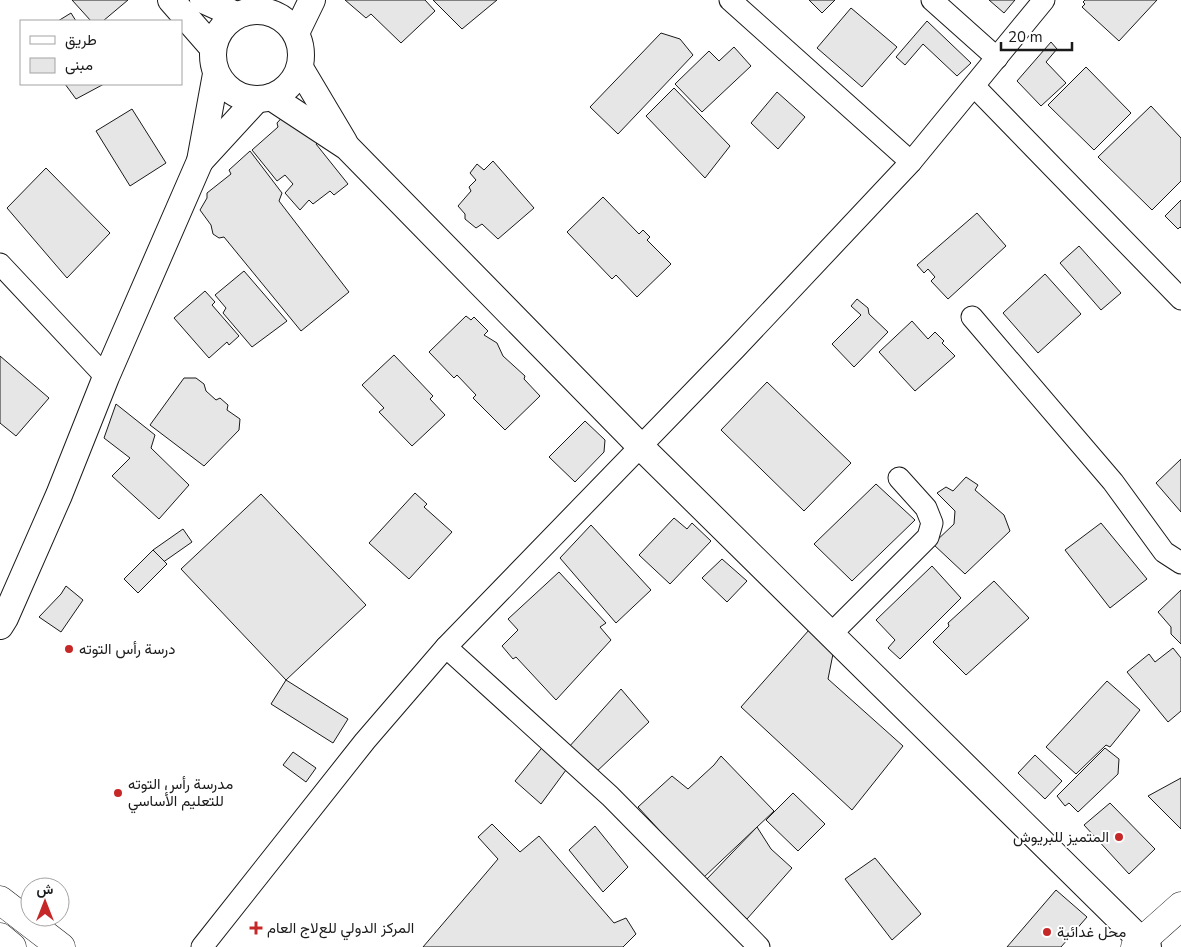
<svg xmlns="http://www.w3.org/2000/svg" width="1181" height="947" viewBox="0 0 1181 947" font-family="'Nunito Sans',Vazirmatn,sans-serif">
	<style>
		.building { fill: #e6e6e6; stroke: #1a1a1a }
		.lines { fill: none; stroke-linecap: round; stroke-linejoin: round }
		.minor-casing { stroke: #1a1a1a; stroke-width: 23 }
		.tertiary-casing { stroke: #1a1a1a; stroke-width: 28 }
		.primary-casing { stroke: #1a1a1a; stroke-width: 29 }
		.minor { stroke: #fff; stroke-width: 21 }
		.tertiary { stroke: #fff; stroke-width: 26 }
		.primary { stroke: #fff; stroke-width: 28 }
		.poi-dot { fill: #c62828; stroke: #fff; stroke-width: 2 }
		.labels { text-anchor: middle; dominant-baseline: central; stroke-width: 4; stroke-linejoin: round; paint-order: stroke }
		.poi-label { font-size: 15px; fill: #1a1a1a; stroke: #fff; text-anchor: start }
	</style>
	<rect width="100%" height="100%" fill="#fff"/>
	<g class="building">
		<path d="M72 0H128L103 21H91Z"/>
		<path d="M345 0H425L435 11 401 43 371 14 366 18Z"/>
		<path d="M433 0H497L462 29Z"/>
		<path d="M809 0H835L822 13Z"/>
		<path d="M989 0H1015L1004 13Z"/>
		<path d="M1085 0H1157L1119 41 1082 7 1085 4 1083 2Z"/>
		<path d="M851 8 897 47 862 87 817 48Z"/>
		<path d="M71 13 76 21H58Z"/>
		<path d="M927 21 971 63 957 76 923 44 905 65 896 57Z"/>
		<path d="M661 33 680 39 693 55 618 134 590 107Z"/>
		<path d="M1051 42 1057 49 1046 62 1066 83 1041 106 1017 81Z"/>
		<path d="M734 47 751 66 702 112 675 84 709 51 719 61Z"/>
		<path d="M1086 67 1131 113 1094 150 1048 105Z"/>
		<path d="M65 84H104L76 99Z"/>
		<path d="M674 88 730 146 705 178 646 116Z"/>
		<path d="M777 92 805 117 778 149 751 123Z"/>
		<path d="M1151 106 1181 138V181L1152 210 1098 157Z"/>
		<path d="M132 109 166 163 130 186 96 131Z"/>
		<path d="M286 113 320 140 316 144 348 184 334 195 330 191 313 204 309 200 300 210 285 193 293 184 285 175 277 181 252 150 278 127 277 123Z"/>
		<path d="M250 151 282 193 279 201 349 292 301 331 224 237 219 238 213 234 211 225 200 210 207 198V193L231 174 229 170Z"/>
		<path d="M493 161 534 208 498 239 482 224 476 228 465 219V214L458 206 471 191 469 187 476 180 470 173 477 164 484 170Z"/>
		<path d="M46 168 110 233 67 278 7 208Z"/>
		<path d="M603 197 639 234 643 230 650 237 647 240 671 264 637 297 616 275 612 279 567 232Z"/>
		<path d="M1181 200V228L1180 227 1178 229 1165 216Z"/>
		<path d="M977 213 1006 246 948 299 931 281 935 277 928 269 924 273 917 265Z"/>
		<path d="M1079 246 1121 293 1101 310 1060 263Z"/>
		<path d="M244 271 287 321 252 347 223 313 226 308 215 295Z"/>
		<path d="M1045 274 1081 314 1038 353 1003 313Z"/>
		<path d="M205 291 215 302 212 305 239 336 229 345 227 342 209 358 174 318Z"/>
		<path d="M857 299 868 308 869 314 888 332 854 367 832 344 861 315 851 306Z"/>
		<path d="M466 316 471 320 474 317 488 331 484 335 497 343 503 356 525 376 524 379 540 396 505 430 473 398 476 395 457 375 454 378 429 352Z"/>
		<path d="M912 321 928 339 935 332 944 341 942 343 955 356 915 391 879 352Z"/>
		<path d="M394 355 433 396 430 399 445 415 412 446 379 412 384 408 362 385Z"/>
		<path d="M0 356 49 398 16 436 0 423Z"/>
		<path d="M184 378H196L204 384 206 391 216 400 220 398 228 405 227 410 240 419 239 430 204 466 150 425Z"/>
		<path d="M767 382 851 463 804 511 721 430Z"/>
		<path d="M116 404 155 435 151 448 189 485 159 519 112 476 130 458 104 438Z"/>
		<path d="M585 421 605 440 604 452 575 482 549 457Z"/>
		<path d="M1181 459V512L1156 483Z"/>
		<path d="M966 477 978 485 975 490 1004 515 1010 531 965 574 933 544 954 524 955 511 937 493 946 487 953 491Z"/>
		<path d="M876 484 915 520 852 581 814 544Z"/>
		<path d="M415 493 427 504 424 507 452 532 409 579 369 543Z"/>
		<path d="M261 494 366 605 286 680 181 569Z"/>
		<path d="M674 518 687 529 692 523 711 541 670 584 639 555Z"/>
		<path d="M1101 523 1147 579 1110 608 1065 550Z"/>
		<path d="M591 525 651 590 616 623 560 558Z"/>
		<path d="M183 529 192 542 162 563 153 550Z"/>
		<path d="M153 550 167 564 138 593 124 579Z"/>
		<path d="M722 559 747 581 727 602 702 578Z"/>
		<path d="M932 566 961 598 900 659 888 648 895 640 876 620Z"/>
		<path d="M559 572 606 623 600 627 611 640 556 700 516 657 513 659 502 646 518 630 508 619Z"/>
		<path d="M994 581 1029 618 966 675 933 642 949 626 948 623Z"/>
		<path d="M66 586 83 600 61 632 39 617 61 594Z"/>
		<path d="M1181 590V644L1171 634V627L1158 612Z"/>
		<path d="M809 630 834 649 828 679 903 746 852 810 741 707Z"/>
		<path d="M1173 648 1181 658V711L1168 722 1127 672 1149 654 1155 662Z"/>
		<path d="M286 680 348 719 333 743 271 704Z"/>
		<path d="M1107 681 1140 710 1110 747 1106 745 1076 774 1046 747Z"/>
		<path d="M621 689 649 722 594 774 568 748Z"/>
		<path d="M545 744 566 770 541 804 515 781Z"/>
		<path d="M1105 748 1119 759 1118 774 1078 812 1069 803 1065 806 1057 796Z"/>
		<path d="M293 752 316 768 306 782 283 765Z"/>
		<path d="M1035 755 1062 781 1045 799 1018 773Z"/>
		<path d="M721 756 774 811 703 878 638 807 672 776 688 789 714 765Z"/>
		<path d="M1181 778V829L1148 796Z"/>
		<path d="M793 793 825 824 798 851 766 820Z"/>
		<path d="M1110 803 1155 849 1129 874 1084 825Z"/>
		<path d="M492 824 520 852 539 836 614 923 626 918 636 934 623 947H423L498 859 478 837Z"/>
		<path d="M595 826 628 867 603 892 569 850Z"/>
		<path d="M757 827 771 849 792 868 747 919 705 881Z"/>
		<path d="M875 858 921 914 892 940 845 879Z"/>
		<path d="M1056 890 1087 917 1061 947H1007Z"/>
	</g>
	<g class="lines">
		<g class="minor-casing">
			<g id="minor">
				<path d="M730 0 911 162"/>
				<path d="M932 0 997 58"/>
				<path d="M974 86 1181 299"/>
				<path d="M0 264 106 377"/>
				<path d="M972 317 1113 482 1164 552 1181 563"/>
				<path d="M831 634 928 537 932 523 926 508 899 478"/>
				<path d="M446 647 610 796 759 947"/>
				<path d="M202 947 365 741 446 647 735 349 911 162 1044 0"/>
			</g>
		</g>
		<g class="tertiary-casing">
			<g id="tertiary">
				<path d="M171 0 213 48"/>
				<path d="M203 0 236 15"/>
				<circle cx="257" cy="55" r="44"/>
				<path d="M296 33 312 0"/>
				<path d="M300 68 344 142"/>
				<path d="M271 97 347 147 641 447 1148 947"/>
				<path d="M200 161 257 99"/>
				<path d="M0 626 5 618 59 495 106 377 200 161 216 74"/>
			</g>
		</g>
		<g class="primary-casing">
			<g id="primary">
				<path d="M0 900 61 947"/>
				<path d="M0 937 12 947"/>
				<path d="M1135 947 1181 906"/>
			</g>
		</g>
		<use href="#minor" class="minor"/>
		<use href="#tertiary" class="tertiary"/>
		<use href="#primary" class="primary"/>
	</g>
	<g class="poi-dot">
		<circle cx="69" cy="649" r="5"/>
		<circle cx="118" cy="793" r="5"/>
		<circle cx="1119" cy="837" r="5"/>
		<path d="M253.5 920.5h5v5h5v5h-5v5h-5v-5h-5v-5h5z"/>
		<circle cx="1047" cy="932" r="5"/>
	</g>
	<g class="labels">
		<g class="poi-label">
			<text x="79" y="649">درسة رأس التوته</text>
			<text x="128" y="784">مدرسة رأس التوته<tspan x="128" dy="17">للتعليم الأساسي</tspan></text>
			<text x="1109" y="837" text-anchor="end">المتميز للبريوش</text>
			<text x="267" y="928">المركز الدولي للعﻻج العام</text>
			<text x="1057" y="932">محل غدائية</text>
		</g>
	</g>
	<rect x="20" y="20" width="162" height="65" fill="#ffffff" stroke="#a3a3a3"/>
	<rect x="30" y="36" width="25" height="8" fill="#ffffff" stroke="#a3a3a3"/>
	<text x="65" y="45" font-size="15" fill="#1a1a1a">طريق</text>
	<rect x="30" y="58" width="25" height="15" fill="#e6e6e6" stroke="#a3a3a3"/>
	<text x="65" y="70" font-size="15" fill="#1a1a1a">مبنى</text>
	<g transform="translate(45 902)"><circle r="24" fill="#ffffff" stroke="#a3a3a3"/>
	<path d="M0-4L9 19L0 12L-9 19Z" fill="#c62828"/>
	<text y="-8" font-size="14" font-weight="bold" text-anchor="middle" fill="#1a1a1a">ش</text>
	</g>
	<path d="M1001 42v8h71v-8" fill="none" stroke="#1a1a1a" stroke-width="2.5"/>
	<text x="1008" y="42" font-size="15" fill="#1a1a1a" stroke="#ffffff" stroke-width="4" paint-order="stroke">20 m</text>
</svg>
